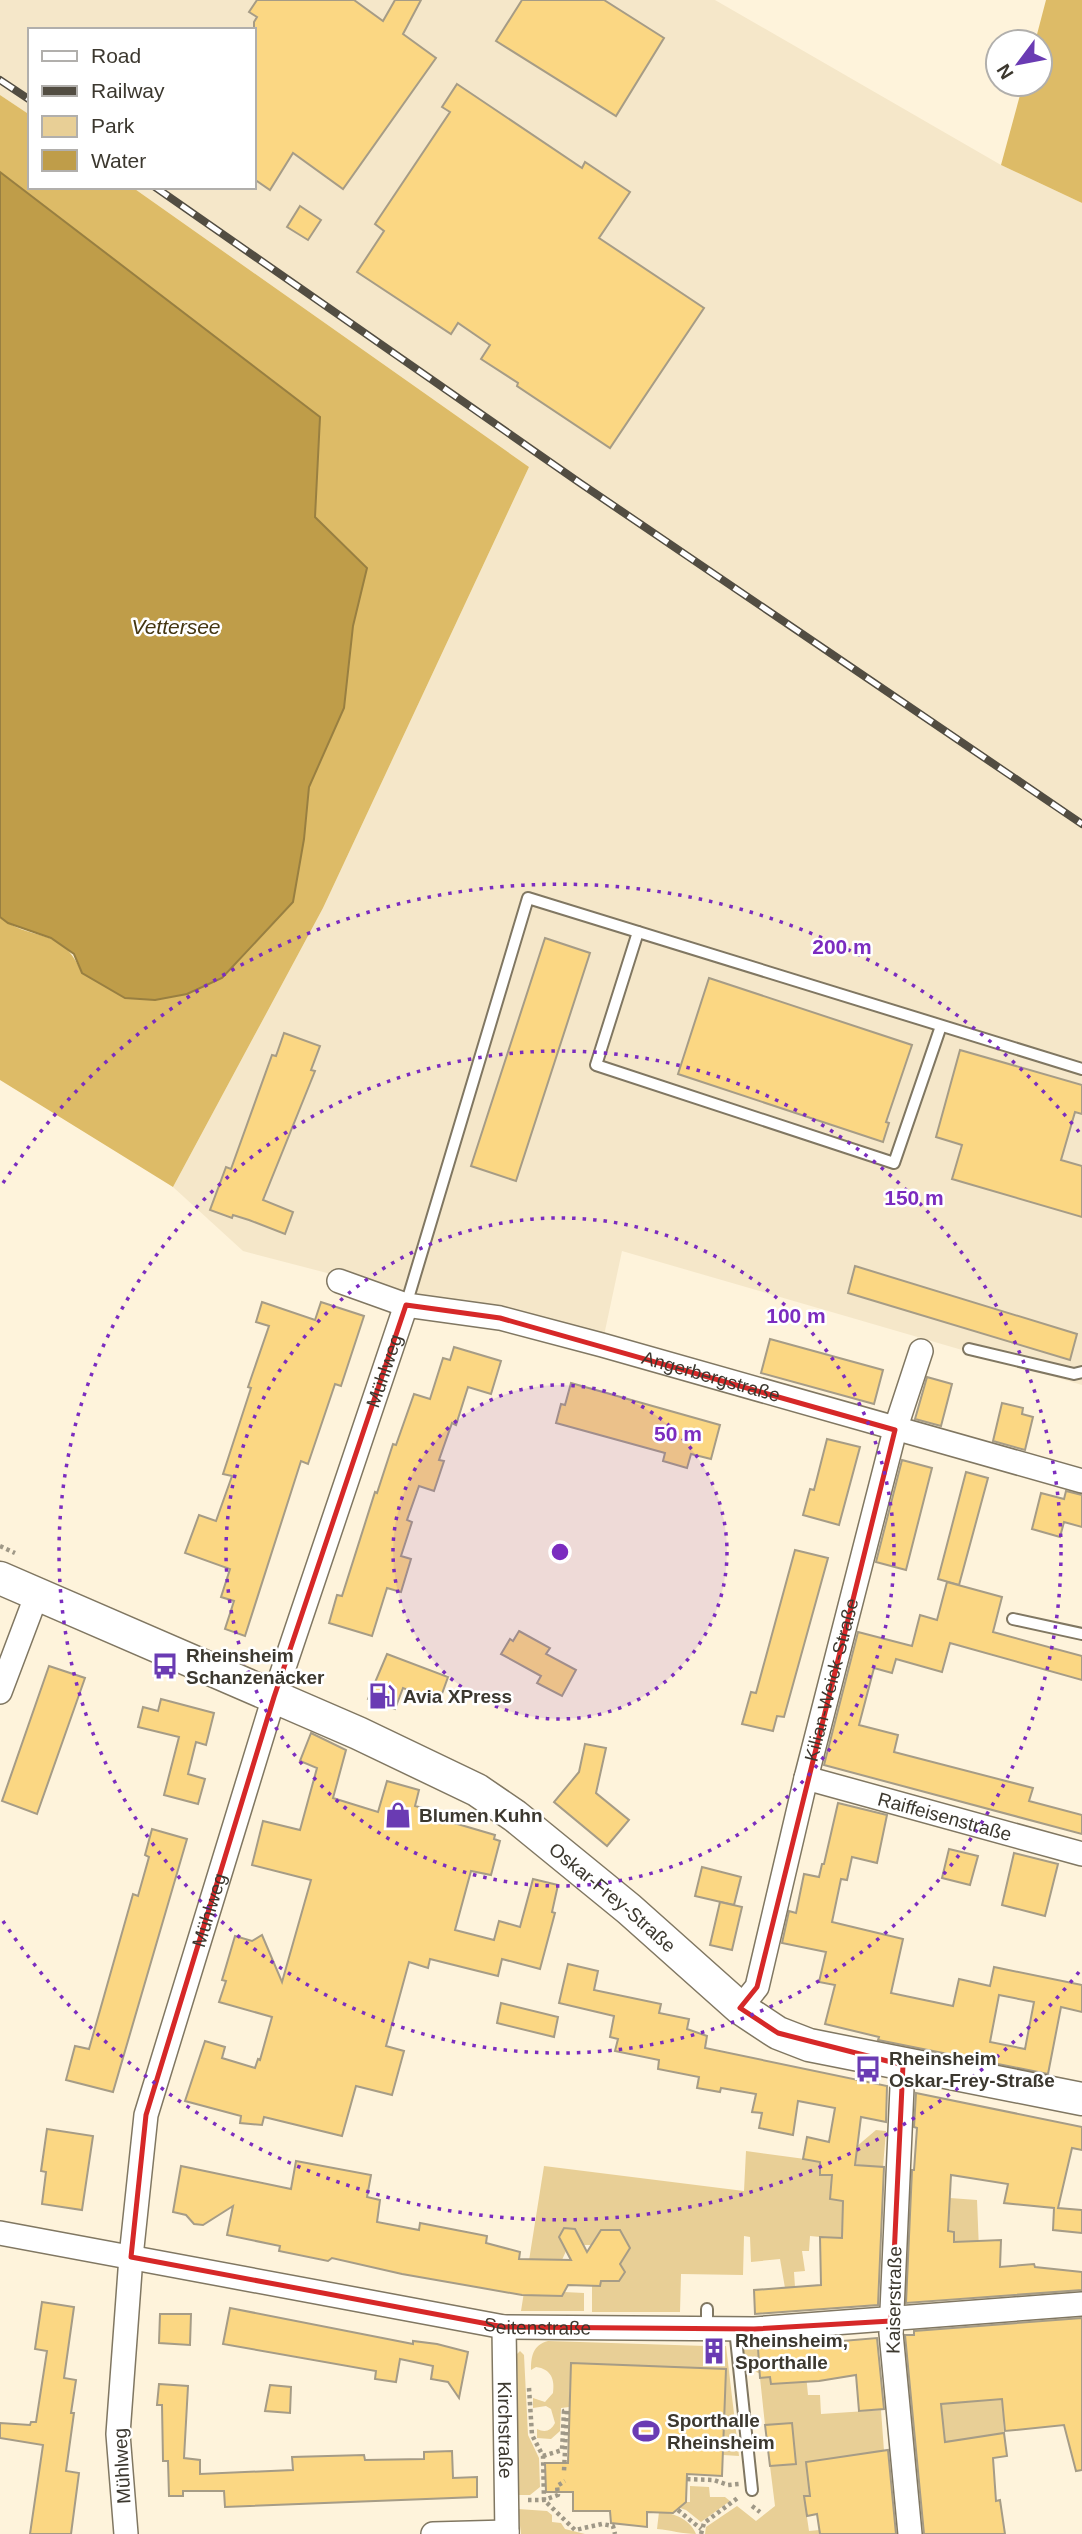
<svg xmlns="http://www.w3.org/2000/svg" width="1082" height="2534" viewBox="0 0 1082 2534" font-family="Arial,sans-serif">
	<style>
		.built { fill: #f5e7c9 }
		.green { fill: #e8cf96 }
		.forest { fill: #ddbb67 }
		.water { fill: #bf9d49; stroke: #987f41; stroke-width: 2 }
		.building { fill: #fbd783; stroke: #a69c86; stroke-width: 2; fill-rule: evenodd }
		.lines { fill: none; stroke-linecap: round; stroke-linejoin: round }
		.lane-casing { stroke: #807762; stroke-width: 14 }
		.street-casing { stroke: #807762; stroke-width: 26 }
		.secondary-casing { stroke: #807762; stroke-width: 35 }
		.path { stroke: #9f9887; stroke-width: 4.5; stroke-dasharray: 3.5 3.5; stroke-linecap: butt }
		.lane { stroke: #fff; stroke-width: 10 }
		.street { stroke: #fff; stroke-width: 23 }
		.secondary { stroke: #fff; stroke-width: 32 }
		.rail-casing { stroke: #524d42; stroke-width: 8 }
		.rail { stroke: #fff; stroke-width: 5; stroke-dasharray: 16; stroke-linecap: butt }
		.marked { fill: none; stroke: #d62828; stroke-width: 5; stroke-linejoin: round }
		.ring { fill: none; stroke: #7b2cbf; stroke-width: 3.5; stroke-dasharray: 3.5 7 }
		.labels { text-anchor: middle; dominant-baseline: central; stroke-width: 5; stroke-linejoin: round; paint-order: stroke }
		.street-label { font-size: 19px; fill: #3c382f; stroke: #fff }
		.poi-label { font-size: 19px; font-weight: bold; fill: #3c382f; stroke: #fff; text-anchor: start }
		.water-label { font-size: 21px; font-style: italic; fill: #443611; stroke: #fff }
		.centre { fill: #7b2cbf; stroke: #fff; stroke-width: 3.5 }
		.ring-label { font-size: 21px; text-anchor: middle; font-weight: bold; fill: #7b2cbf; stroke: #fff; stroke-width: 5; stroke-linejoin: round; paint-order: stroke }
	</style>
	<rect width="100%" height="100%" fill="#fef3db"/>
	<path class="built" d="M0 0H715L1001 165 1082 203V1385L622 1251 602 1345 243 1251 173 1187 323 908 529 467 132 187H254V30H30V115L0 95Z"/>
	<g class="green">
		<path d="M876 2130 886 2131 883 2167 853 2164 856 2147Z"/>
		<path d="M746 2151 820 2161V2175L832 2176 831 2186 844 2188 842 2239 810 2236 809 2251H802L805 2271 794 2272 795 2287 785 2288 780 2259 751 2262 750 2237 744 2236 743 2275 681 2274 680 2312H592V2286H600L601 2281H619L625 2272 620 2264 630 2248 620 2230H601L591 2245H583L575 2229 564 2228 559 2237 566 2251 562 2260 545 2259 534 2278 564 2292 584 2293V2311H521L544 2166 744 2191Z"/>
		<path d="M950 2198 977 2200 979 2250 954 2242V2232L946 2231Z"/>
		<path d="M548 2341 706 2346 707 2355H721L722 2346H726L739 2456 723 2455 725 2369 571 2363 569 2407 561 2408 560 2431 551 2439 537 2438V2429C545 2433 551 2431 555 2423L551 2409 546 2406 533 2408V2398L545 2402 553 2393C555 2379 551 2369 536 2367L531 2370C531 2356 533 2345 548 2341Z"/>
		<path d="M935 2345 1002 2399 1004 2433 945 2442Z"/>
		<path d="M742 2348H758L760 2374 744 2365Z"/>
		<path d="M520 2351 524 2355 528 2435 539 2458 540 2487 530 2495H519L517 2354Z"/>
		<path d="M806 2374 808 2395H820L821 2414 881 2410 884 2451 856 2455 857 2477 806 2462 810 2496 804 2497 809 2531 819 2530 820 2534H705L706 2527 737 2506 756 2521 775 2506 770 2466 796 2464 765 2425 760 2378Z"/>
		<path d="M690 2486 709 2487 710 2497H725L730 2501 701 2522 686 2510 680 2508 686 2502H690Z"/>
		<path d="M518 2509 547 2511 552 2515V2522L561 2523 565 2529 585 2534H521Z"/>
		<path d="M659 2512C674 2513 690 2519 696 2534 682 2534 671 2530 657 2529Z"/>
	</g>
	<g class="forest">
		<path d="M1046 0H1082V203L1001 165 1023 84H1040V42H1035Z"/>
		<path d="M0 95 30 115V187H132L529 467 323 908 173 1187 0 1080V917C32 943 62 925 82 973L293 902 304 839 309 787 344 708 353 626 367 568 315 518 320 417 0 172Z"/>
	</g>
	<path class="water" d="M0 172 320 417 315 517 367 568 353 626 344 708 309 787 304 839 293 902 222 978 187 994 155 1000 125 998 82 973 74 954 51 938 8 923 0 917Z"/>
	<g class="building">
		<path d="M257 0H354L383 21 395 0H421L403 34 436 58 343 189 293 153 270 190 254 179V22L257 17 249 12Z"/>
		<path d="M522 0H604L664 38 616 116 496 41Z"/>
		<path d="M457 84 582 168 585 162 630 192 599 238 704 308 610 448 517 386 518 383 481 359 490 345 458 323 451 334 357 272 384 231 375 224 450 112 442 107Z"/>
		<path d="M300 206 321 220 308 240 287 227Z"/>
		<path d="M545 938 590 953 516 1181 471 1166Z"/>
		<path d="M709 978 912 1045 886 1122 889 1123 883 1142 678 1074Z"/>
		<path d="M284 1033 320 1046 311 1070 315 1071 263 1200 293 1212 285 1234 249 1220 233 1215 232 1218 210 1210 226 1167 231 1169 272 1055 276 1056Z"/>
		<path d="M960 1050 1082 1085V1114L1075 1112 1061 1160 1082 1166V1217L952 1179 962 1145 936 1137Z"/>
		<path d="M855 1266 1077 1334 1070 1360 848 1293Z"/>
		<path d="M262 1302 315 1320 321 1302 364 1316 341 1386 335 1384 308 1464 301 1461 245 1636 225 1629 234 1601 221 1597 230 1569 185 1553 199 1515 216 1521 232 1476 223 1474 251 1388 248 1387 269 1326 256 1322Z"/>
		<path d="M770 1339 883 1370 874 1404 761 1373Z"/>
		<path d="M454 1347 501 1361 491 1394 468 1387 456 1425 452 1423 439 1460 444 1461 434 1491 419 1486 407 1520 412 1522 401 1556 411 1559 401 1592 387 1588 372 1636 329 1623 337 1595 342 1596 375 1492 377 1493 393 1444 396 1445 414 1394 430 1399 443 1358 450 1360Z"/>
		<path d="M927 1377 952 1384 941 1426 915 1419Z"/>
		<path d="M571 1383 720 1425 711 1459 691 1454 687 1468 663 1461 665 1453 556 1423 561 1404 565 1405Z"/>
		<path d="M1002 1403 1023 1408 1022 1414 1033 1417 1025 1450 993 1441Z"/>
		<path d="M827 1439 860 1447 839 1525 803 1515 810 1489 814 1490Z"/>
		<path d="M902 1460 932 1468 906 1570 876 1562Z"/>
		<path d="M966 1472 988 1478 959 1585 938 1579Z"/>
		<path d="M1066 1491 1082 1495V1527L1064 1522 1060 1537 1032 1529 1041 1493 1064 1499Z"/>
		<path d="M795 1550 828 1558 784 1717 777 1716 773 1731 742 1724 751 1692 756 1693Z"/>
		<path d="M947 1582 1002 1597 993 1632 1082 1656V1680L950 1643 942 1672 896 1659 892 1673 874 1668 859 1725 898 1735 894 1752 1033 1788 1029 1801 1082 1815V1834L824 1765 858 1632 912 1646 920 1615 937 1620Z"/>
		<path d="M519 1631 550 1648 546 1654 576 1670 562 1696 537 1683 541 1676 501 1654 510 1639 513 1641Z"/>
		<path d="M387 1654 448 1677 439 1702 403 1688 395 1709 368 1699Z"/>
		<path d="M49 1666 85 1678 37 1814 2 1801Z"/>
		<path d="M161 1699 214 1713 206 1745 196 1742 188 1774 205 1779 198 1804 164 1795 179 1737 138 1727 143 1707 158 1711Z"/>
		<path d="M311 1733 346 1750 333 1798 378 1812 387 1781 419 1790 415 1806 446 1814 444 1820 495 1835 494 1839 500 1841 491 1875 471 1871 455 1930 494 1940 499 1921 520 1927 533 1879 558 1885 552 1912 555 1913 540 1969 502 1959 498 1976 430 1959 428 1968 409 1962 386 2046 404 2051 392 2095 356 2086 342 2136 264 2117 262 2125 240 2123 241 2116 185 2101 205 2041 225 2047 222 2058 255 2068 258 2059 260 2060 272 2017 219 2002 226 1981 222 1980 235 1936 252 1941 262 1935 282 1982 311 1880 252 1865 263 1821 300 1830 317 1768 300 1761Z"/>
		<path d="M585 1744 606 1748 596 1793 629 1820 607 1846 554 1802 579 1772Z"/>
		<path d="M838 1803 887 1815 877 1863 852 1857 847 1880 841 1879 832 1922 903 1939 891 1993 953 2006 959 1979 990 1986 994 1967 1082 1985V2012L1061 2007 1048 2074 878 2040 879 2037 825 2024 835 1985 819 1982 826 1952 782 1943 789 1911 796 1913 804 1874 819 1877 822 1864H824ZM999 1995 1034 2002 1025 2049 990 2042Z"/>
		<path d="M152 1829 187 1839 113 2092 66 2080 75 2046 89 2049 133 1894 138 1896 149 1857 145 1855Z"/>
		<path d="M949 1849 978 1856 970 1885 942 1878Z"/>
		<path d="M1014 1853 1058 1864 1045 1916 1002 1905Z"/>
		<path d="M702 1867 741 1877 734 1905 695 1896Z"/>
		<path d="M720 1902 742 1907 732 1950 710 1945Z"/>
		<path d="M568 1964 598 1971 594 1990 661 2004 659 2013 689 2019 687 2029 707 2036 705 2048 887 2086 886 2122 861 2117 855 2165 884 2167 878 2305 755 2314 754 2290 821 2285 820 2237 842 2238 843 2201 830 2199 832 2175H820V2162L803 2159 807 2137 829 2142 835 2108 798 2101 793 2135 759 2128 762 2113 752 2112 756 2094 721 2088 720 2092 697 2088 699 2077 658 2069 659 2060 615 2051 618 2039 610 2037 614 2016 559 2003Z"/>
		<path d="M501 2003 558 2017 554 2037 497 2023Z"/>
		<path d="M916 2093 1082 2127V2150L1072 2148 1058 2208 1082 2210V2233L1053 2230 1054 2208 1004 2203 1008 2184 951 2175 948 2231 954 2232V2242L1001 2240 1000 2267 1034 2264 1035 2267 1082 2272V2290L906 2303 912 2170H914L917 2128 914 2127Z"/>
		<path d="M47 2129 93 2136 82 2210 42 2204 46 2172 41 2171Z"/>
		<path d="M296 2161 371 2175 367 2197 380 2200 377 2222 419 2230 420 2223 487 2236 486 2243 520 2252 519 2259 571 2260 559 2237 564 2228 575 2229 587 2252 601 2230H620L630 2248 620 2264 625 2272 619 2281H601L600 2286 568 2285 562 2296 522 2295 402 2274 332 2258 328 2261 279 2251 280 2246 227 2235 233 2206 203 2225 194 2224 186 2215 173 2212 181 2166 291 2189Z"/>
		<path d="M42 2302 74 2307 64 2378 76 2380 71 2413H74L66 2471 79 2473 71 2534H30L43 2445 0 2438V2423L30 2425 31 2422H36L47 2351 35 2349Z"/>
		<path d="M230 2308 413 2344V2341L437 2344 468 2352 459 2398 448 2382 431 2379 433 2366 400 2359 396 2382 375 2379 376 2371 223 2344Z"/>
		<path d="M160 2314H191L190 2345 159 2343Z"/>
		<path d="M1082 2318V2470L1076 2471 1064 2425 1005 2431 1002 2399 941 2404 945 2442 1004 2433 1007 2456 993 2458 996 2501 1000 2500 1005 2534H924L905 2335H914V2331Z"/>
		<path d="M877 2338 884 2409 859 2411 856 2375 819 2381 771 2384 770 2377 760 2378 758 2348Z"/>
		<path d="M571 2363 726 2369 722 2476 687 2474 686 2502 673 2513 647 2512V2527L611 2523 610 2511H573V2492H546L545 2463H568Z"/>
		<path d="M159 2384 188 2386 184 2458 200 2460V2474L293 2470 292 2457 364 2455 365 2460 424 2459V2452L452 2451 453 2478 477 2477V2497L225 2507 224 2491H183V2496H169L168 2461H163L162 2405H157Z"/>
		<path d="M270 2385 291 2387 290 2413 265 2411Z"/>
		<path d="M792 2423 796 2464 770 2466 765 2425Z"/>
		<path d="M888 2450 896 2534H820L817 2514 807 2516 804 2496H810L806 2462Z"/>
	</g>
	<g class="lines">
		<g class="lane-casing">
			<g id="lane">
				<path d="M638 932 596 1065 894 1163 941 1026"/>
				<path d="M406 1305 528 898 1082 1069"/>
				<path d="M969 1349 1074 1374 1082 1372"/>
				<path d="M1013 1619 1082 1634"/>
				<path d="M707 2309V2328"/>
				<path d="M735 2329 752 2490"/>
			</g>
		</g>
		<g class="street-casing">
			<g id="street">
				<path id="s1" d="M339 1281 406 1305 500 1318 602 1345 1082 1481"/>
				<path d="M0 1692 37 1594"/>
				<path id="s2" d="M806 1778 1082 1854"/>
				<path id="s3" d="M740 2008 757 1987 806 1778 895 1430 921 1351"/>
				<path d="M903 2065 891 2333 910 2534"/>
				<path id="s4" d="M0 2233 504 2327 754 2329 1082 2304"/>
				<path id="s5" d="M504 2327 507 2534"/>
				<path id="s6" d="M126 2534 118 2434 131 2257 146 2115 274 1697 406 1305"/>
				<path d="M433 2534 507 2532"/>
			</g>
		</g>
		<g class="secondary-casing">
			<g id="secondary">
				<path id="s7" d="M0 1578 358 1733 477 1790 515 1816 629 1909 740 2008 778 2033 809 2045 1082 2099"/>
			</g>
		</g>
		<g class="path">
			<path d="M0 1546 15 1553"/>
			<path d="M529 2388 532 2435 543 2456 544 2500 575 2530 602 2524 613 2526 615 2534"/>
			<path d="M543 2456 562 2450 564 2411 567 2410 564 2471"/>
			<path d="M687 2479 714 2480 728 2485 739 2484"/>
			<path d="M528 2500H544L558 2495 557 2486 565 2481"/>
			<path d="M752 2506 760 2512"/>
			<path d="M678 2510 701 2529"/>
			<path d="M701 2534 704 2523 739 2497"/>
		</g>
		<use href="#lane" class="lane"/>
		<use href="#street" class="street"/>
		<use href="#secondary" class="secondary"/>
		<g class="rail-casing">
			<g id="rail">
				<path d="M0 80 30 100"/>
				<path d="M155 187 580 483 1082 824"/>
			</g>
		</g>
		<use href="#rail" class="rail"/>
	</g>
	<path class="marked" d="M406 1305 500 1318 895 1430 757 1987 740 2008 778 2033 903 2065 891 2321 754 2329 504 2327 131 2257 146 2115 274 1697Z"/>
	<circle cx="560" cy="1552" r="167" fill="#7b2cbf" fill-opacity=".12"/>
	<g class="ring">
		<circle cx="560" cy="1552" r="167"/>
		<circle cx="560" cy="1552" r="334"/>
		<circle cx="560" cy="1552" r="501"/>
		<path d="M1079 1972A668 668 0 0 1 3 1921M3 1183A668 668 0 0 1 1079 1132"/>
	</g>
	<defs>
		<g id="bus-bare" transform="scale(2.1)"><path d="M-5-6H5V4H4V6H2V4H-2V6H-4V4H-5ZM-3.5-4V0h7V-4ZM-3.5 1.2v1.5H-2V1.2ZM2 1.2v1.5H3.5V1.2Z" fill="#6a3bb3" stroke="#fff" stroke-width="2.5" paint-order="stroke"/></g>
		<g id="fuel-bare" transform="scale(2.1)"><path d="M-5.5-6h7V0h2V4h1.3V-2.5L3-4.5l.8-.8L6-3V5H2.5V1h-1V6h-7ZM-4.2-4.7v3.2H.2V-4.7Z" fill="#6a3bb3" stroke="#fff" stroke-width="2.5" paint-order="stroke"/></g>
		<g id="shop-bare" transform="scale(2.1)"><path d="M-5-2.5h2.3a2.7 3.5 0 0 1 5.4 0H5L5.5 6h-11ZM-1.5-2.5h3a1.5 2.3 0 0 0-3 0Z" fill="#6a3bb3" stroke="#fff" stroke-width="2.5" paint-order="stroke"/></g>
		<g id="building-bare" transform="scale(2.1)"><path d="M-4-6H4V6H1V3H-1V6H-4ZM-2.5-4.3h1.7v1.8h-1.7ZM.8-4.3h1.7v1.8H.8ZM-2.5-1h1.7V.8h-1.7ZM.8-1h1.7V.8H.8Z" fill="#6a3bb3" stroke="#fff" stroke-width="2.5" paint-order="stroke"/></g>
		<g id="stadium-bare" transform="scale(2.1)"><path d="M0-5a6.5 5 0 1 0 0 10a6.5 5 0 1 0 0-10ZM-3.5-1.8h7v3.6h-7Z" fill="#6a3bb3" stroke="#fff" stroke-width="2.5" paint-order="stroke"/></g>
	</defs>
	<g fill-rule="evenodd">
		<use href="#bus-bare" x="165" y="1666"/>
		<use href="#fuel-bare" x="382" y="1696"/>
		<use href="#shop-bare" x="398" y="1815"/>
		<use href="#bus-bare" x="868" y="2069"/>
		<use href="#building-bare" x="714" y="2351"/>
		<use href="#stadium-bare" x="646" y="2431"/>
	</g>
	<g class="labels">
		<g class="street-label">
			<text stroke="none"><textPath href="#s6" startOffset="1202">Mühlweg</textPath></text>
			<text stroke="none"><textPath href="#s1" startOffset="385">Angerbergstraße</textPath></text>
			<text stroke="none"><textPath href="#s3" startOffset="343">Kilian-Weick-Straße</textPath></text>
			<text stroke="none"><textPath href="#s2" startOffset="144">Raiffeisenstraße</textPath></text>
			<text stroke="none"><textPath href="#s7" startOffset="695">Oskar-Frey-Straße</textPath></text>
			<text stroke="none"><textPath href="#s6" startOffset="635">Mühlweg</textPath></text>
			<text transform="translate(894 2300) rotate(-89)">Kaiserstraße</text>
			<text stroke="none"><textPath href="#s4" startOffset="546">Seitenstraße</textPath></text>
			<text stroke="none"><textPath href="#s5" startOffset="103">Kirchstraße</textPath></text>
			<text transform="translate(122 2466) rotate(-93)">Mühlweg</text>
		</g>
		<g class="poi-label">
			<text x="186" y="1655">Rheinsheim<tspan x="186" dy="22">Schanzenäcker</tspan></text>
			<text x="403" y="1696">Avia XPress</text>
			<text x="419" y="1815">Blumen Kuhn</text>
			<text x="889" y="2058">Rheinsheim<tspan x="889" dy="22">Oskar-Frey-Straße</tspan></text>
			<text x="735" y="2340">Rheinsheim,<tspan x="735" dy="22">Sporthalle</tspan></text>
			<text x="667" y="2420">Sporthalle<tspan x="667" dy="22">Rheinsheim</tspan></text>
		</g>
		<g class="water-label">
			<text x="176" y="626">Vettersee</text>
		</g>
	</g>
	<circle cx="560" cy="1552" r="10" class="centre"/>
	<g class="ring-label">
		<text x="842" y="954">200 m</text>
		<text x="914" y="1205">150 m</text>
		<text x="796" y="1323">100 m</text>
		<text x="678" y="1441">50 m</text>
	</g>
	<rect x="28" y="28" width="228" height="161" fill="#ffffff" stroke="#b1afac" stroke-width="2"/>
	<rect x="42" y="51" width="35" height="10" fill="#ffffff" stroke="#b1afac" stroke-width="2"/>
	<text x="91" y="63" font-size="21" fill="#3c382f">Road</text>
	<rect x="42" y="86" width="35" height="10" fill="#524d42" stroke="#b1afac" stroke-width="2"/>
	<text x="91" y="98" font-size="21" fill="#3c382f">Railway</text>
	<rect x="42" y="116" width="35" height="21" fill="#e8cf96" stroke="#b1afac" stroke-width="2"/>
	<text x="91" y="133" font-size="21" fill="#3c382f">Park</text>
	<rect x="42" y="150" width="35" height="21" fill="#bf9d49" stroke="#b1afac" stroke-width="2"/>
	<text x="91" y="168" font-size="21" fill="#3c382f">Water</text>
	<g transform="translate(1019 63) rotate(238)"><circle r="33" fill="#ffffff" stroke="#b1afac" stroke-width="2"/>
	<path d="M0-5L12 26L0 18L-12 26Z" fill="#6a3bb3"/>
	<text y="-10" font-size="19" font-weight="bold" text-anchor="middle" fill="#3c382f">N</text>
	</g>
</svg>
